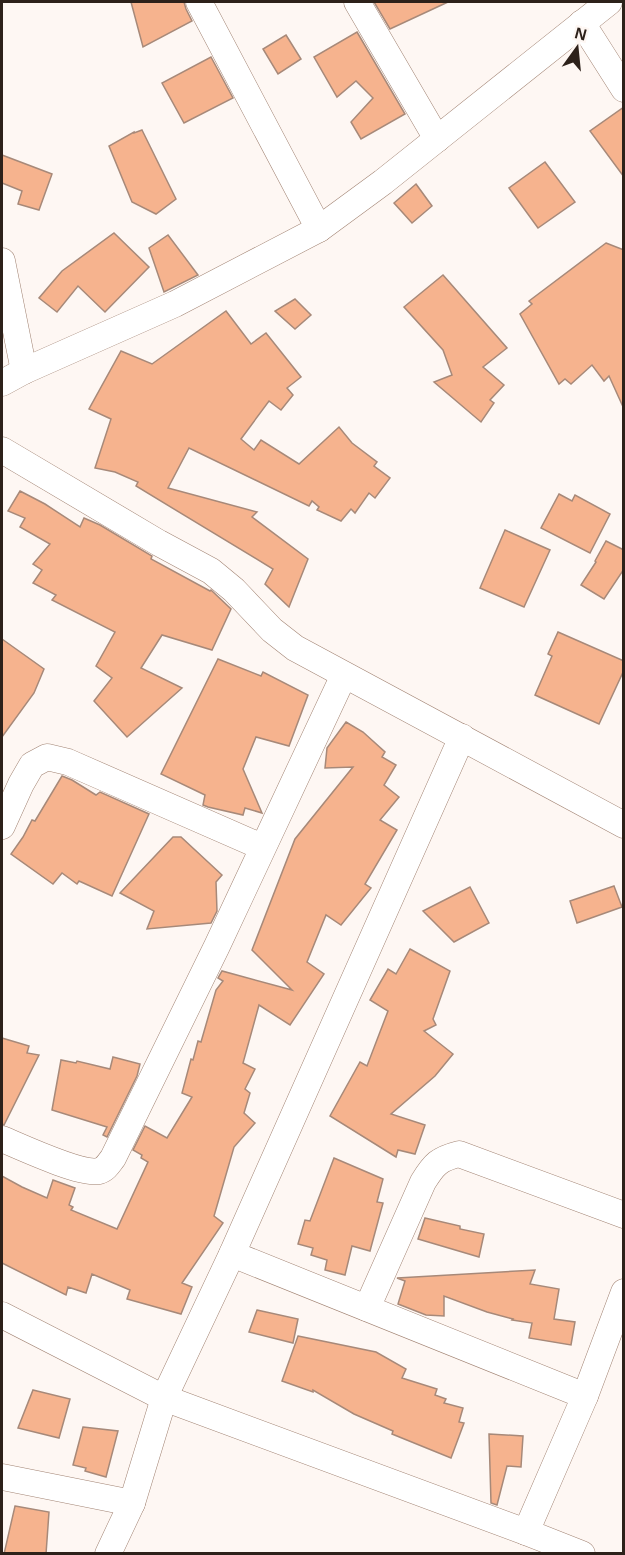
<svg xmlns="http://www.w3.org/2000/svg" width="625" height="1555" viewBox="0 0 625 1555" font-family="Helvetica,sans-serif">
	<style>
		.building { fill: #f6b38e; stroke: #a78979; stroke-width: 1.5 }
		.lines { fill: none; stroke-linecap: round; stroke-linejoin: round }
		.minor-casing { stroke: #a28474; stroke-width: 27 }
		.minor { stroke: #fff; stroke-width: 26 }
	</style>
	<rect width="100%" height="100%" fill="#fef7f3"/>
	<g class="building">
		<path d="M131 2H184L186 9 192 21 143 47Z"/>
		<path d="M374 2H448L390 29Z"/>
		<path d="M357 32 405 114 361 139 351 122 373 98 356 81 337 97 314 57Z"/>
		<path d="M286 35 301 59 278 74 263 49Z"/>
		<path d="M211 57 233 98 184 123 162 83Z"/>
		<path d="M624 107V177L590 131Z"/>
		<path d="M142 130 176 199 156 214 132 202 109 146 134 132V133Z"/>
		<path d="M2 155 52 174 39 210 18 204 22 191 2 183Z"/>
		<path d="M545 162 575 202 538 228 509 188Z"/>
		<path d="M416 184 432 206 412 223 394 203Z"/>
		<path d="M114 233 149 267 105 312 78 286 57 312 39 298 62 271Z"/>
		<path d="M168 235 198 275 164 292 149 248Z"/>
		<path d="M606 243 624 250V409L609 376 604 381 592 365 571 384 565 379 559 384 520 314 532 304 529 301Z"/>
		<path d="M443 275 507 348 483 367 504 385 490 400 494 403 481 422 434 382 452 375 443 350 404 307Z"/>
		<path d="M295 299 311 315 295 329 275 311Z"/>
		<path d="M226 311 251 344 266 333 301 377 287 388 293 395 281 410 269 401 241 439 254 450 261 440 299 464 339 427 352 443 377 462 374 466 390 478 375 498 369 493 355 513 351 509 341 521 317 510 319 507 312 501 309 506 189 448 168 488 257 512 252 517 308 559 289 607 265 584 273 569 136 486 138 482 115 472 95 468 111 419 89 409 121 351 152 364Z"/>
		<path d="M20 491 45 504 80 527 84 518 100 525 152 556 151 559 210 591 211 590 231 609 212 650 162 635 141 668 182 688 127 737 94 701 112 678 96 666 115 632 52 600 56 595 33 583 42 570 33 564 50 544 20 527 25 518 8 511Z"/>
		<path d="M559 494 572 501 575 495 610 514 590 553 541 528Z"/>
		<path d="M505 530 550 550 524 607 480 588Z"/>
		<path d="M606 541 624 550V569L604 599 581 585 596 562 595 561Z"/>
		<path d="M558 632 624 661V670L599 724 535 695 552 656 548 654Z"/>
		<path d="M2 639 44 669 34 693 2 737Z"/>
		<path d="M218 659 261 676 263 672 308 695 289 746 256 737 243 769 262 813 245 808 243 815 208 807 203 805 205 795 161 774Z"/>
		<path d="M346 722 363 732 385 752 382 757 396 765 384 785 399 797 380 820 397 830 365 884 371 888 341 925 326 915 307 962 324 974 290 1025 259 1005 243 1063 255 1069 245 1089 250 1093 244 1113 255 1123 234 1147 214 1216 223 1223 182 1283 192 1287 181 1314 127 1299 130 1290 92 1274 86 1293 68 1287 66 1295 2 1263V1176L22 1187 47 1198 53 1180 75 1188 69 1205 73 1207 71 1210 117 1229 148 1162 141 1158 142 1155 133 1150 145 1126 167 1138 192 1097 182 1093 191 1059 193 1060 198 1041 201 1042 216 990 223 981 218 978 222 971 292 990 252 950 295 839 353 767 325 768 327 748Z"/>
		<path d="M62 776 72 780 96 795 100 792 149 814 112 896 79 881 77 884 62 873 53 884 11 854 23 837 32 820 35 821Z"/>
		<path d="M173 837H181L222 875 216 882 217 911 211 923 147 929 154 911 120 893Z"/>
		<path d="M614 886 622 907 577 923 570 901Z"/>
		<path d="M470 887 489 923 454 942 423 911Z"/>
		<path d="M410 949 450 971 433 1019 436 1025 424 1031 453 1054 435 1076 391 1114 425 1125 415 1154 398 1150 396 1157 330 1116 360 1062 367 1066 388 1011 370 1000 388 969 396 974Z"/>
		<path d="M2 1038 29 1046 27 1053 39 1055 4 1125 2 1124Z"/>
		<path d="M113 1057 140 1064 137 1076 107 1137 103 1135 107 1127 52 1110 61 1060 76 1063 77 1061 110 1069Z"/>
		<path d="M334 1158 383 1179 377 1202 383 1203 370 1251 352 1246 345 1275 325 1270 327 1260 311 1255 313 1248 298 1244 305 1220 310 1221Z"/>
		<path d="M425 1218 460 1226V1229L484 1234 479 1257 418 1239Z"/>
		<path d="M535 1270 530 1284 559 1289 554 1319 575 1322 571 1345 529 1338 532 1323 512 1320 513 1319 487 1312 444 1296V1316L426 1315 398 1304 405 1281 397 1278Z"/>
		<path d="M257 1310 298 1319 293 1343 249 1332Z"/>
		<path d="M298 1336 376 1352 406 1369 402 1378 437 1389 435 1395 446 1399 444 1403 463 1408 459 1422 464 1423 451 1458 392 1434 393 1431 354 1414 313 1390V1392L282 1381Z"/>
		<path d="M33 1390 70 1399 59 1438 18 1428Z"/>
		<path d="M83 1427 118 1431 106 1477 85 1471 86 1468 73 1465Z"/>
		<path d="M489 1434 523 1436 521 1467 507 1466 497 1505 491 1503Z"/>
		<path d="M15 1506 49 1512 46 1554H4Z"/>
	</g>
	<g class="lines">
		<g class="minor-casing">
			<g id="minor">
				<path d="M199 2 319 229"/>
				<path d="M357 2 437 139"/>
				<path d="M582 23 624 89"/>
				<path d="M2 261 24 371"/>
				<path d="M2 383 24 371 175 304 319 229 383 182 609 2"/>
				<path d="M2 450 159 543 211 571 234 590 272 630 295 648 624 825"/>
				<path d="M2 826 21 784 32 765 47 757 68 762 262 847"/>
				<path d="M2 1139C21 1147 81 1175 99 1171 106 1169 109 1163 113 1158L217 946 344 675"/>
				<path d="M232 1254 585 1396"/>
				<path d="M367 1308 423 1182C434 1164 439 1159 459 1154L624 1215"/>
				<path d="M2 1315 164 1398 526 1532 582 1554"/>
				<path d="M2 1477 132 1503"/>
				<path d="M526 1532 585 1396 624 1292"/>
				<path d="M108 1554 132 1503 164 1398 232 1254 462 737"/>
			</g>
		</g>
		<use href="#minor" class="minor"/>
	</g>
	<rect width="625" height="1555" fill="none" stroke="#2d211a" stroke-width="6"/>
	<g transform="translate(577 48) rotate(15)" stroke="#fef7f3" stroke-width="4.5" paint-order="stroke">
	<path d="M0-4.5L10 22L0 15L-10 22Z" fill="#2d211a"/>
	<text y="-9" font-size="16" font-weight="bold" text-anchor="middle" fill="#2d211a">N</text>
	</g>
</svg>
